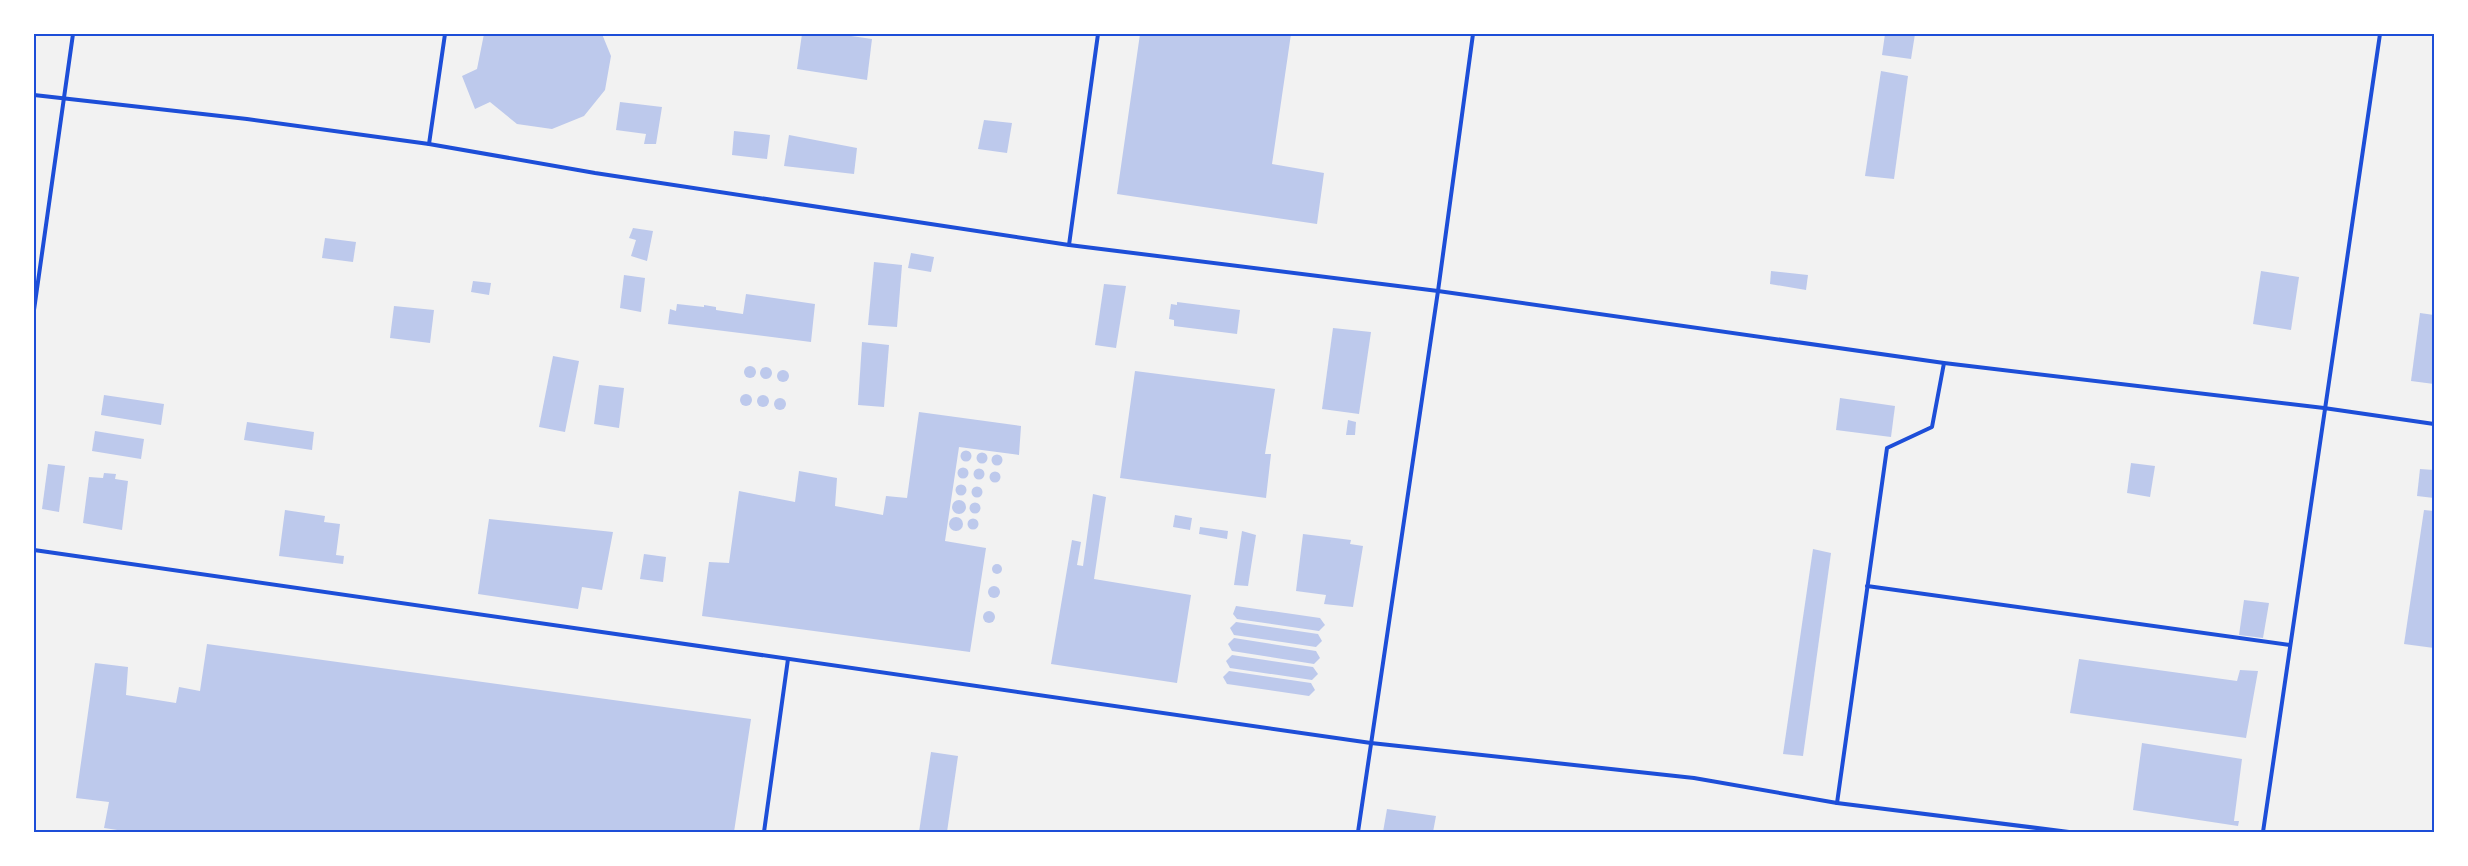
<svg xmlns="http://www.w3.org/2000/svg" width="2468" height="866" viewBox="0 0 2468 866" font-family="Ubuntu,sans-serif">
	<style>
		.building { fill: #bdc9ec }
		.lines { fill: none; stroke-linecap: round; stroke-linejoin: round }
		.service { stroke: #1d4ed8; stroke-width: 4 }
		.neatline { fill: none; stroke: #1d4ed8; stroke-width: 2 }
	</style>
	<rect width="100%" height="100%" fill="#f2f2f2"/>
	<g class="building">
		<path d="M484 34H602L611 56 605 90 584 116 552 129 517 124 490 102 475 109 462 76 477 69Z"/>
		<path d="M802 34H837L872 39 867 80 797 69Z"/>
		<path d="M1140 34H1291L1272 164 1324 173 1317 224 1117 194Z"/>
		<path d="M1885 34H1915L1911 59 1882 55Z"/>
		<path d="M1881 71 1908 76 1894 179 1865 176Z"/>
		<path d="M620 102 662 107 656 144H644L646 134 616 130Z"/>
		<path d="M984 120 1012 123 1007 153 978 149Z"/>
		<path d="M734 131 770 135 767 159 732 155Z"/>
		<path d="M789 135 857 148 854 174 784 166Z"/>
		<path d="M633 228 653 231 647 261 631 256 636 240 629 238Z"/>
		<path d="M325 238 356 242 353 262 322 258Z"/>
		<path d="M911 253 934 257 931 272 908 268Z"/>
		<path d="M874 262 902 265 897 327 868 325Z"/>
		<path d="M1771 271 1808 275 1806 290 1770 284Z"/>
		<path d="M2261 271 2299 277 2291 330 2253 324Z"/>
		<path d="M624 275 645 278 641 312 620 308Z"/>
		<path d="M473 281 491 283 489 295 471 292Z"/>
		<path d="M1104 284 1126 286 1116 348 1095 345Z"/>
		<path d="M746 294 815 304 811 342 668 324 670 309 676 311 677 304 704 307V305L716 307V310L743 314Z"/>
		<path d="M1177 302 1240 310 1237 334 1174 326V320L1169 319 1171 304 1177 305Z"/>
		<path d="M394 306 434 310 430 343 390 338Z"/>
		<path d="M2420 313 2434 315V384L2411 381Z"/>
		<path d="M1333 328 1371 332 1359 414 1322 409Z"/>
		<path d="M862 342 889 345 884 407 858 405Z"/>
		<path d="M553 356 579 361 565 432 539 427Z"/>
		<circle cx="750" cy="372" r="6"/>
		<circle cx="766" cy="373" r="6"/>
		<circle cx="783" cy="376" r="6"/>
		<path d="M1135 371 1275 389 1265 454H1271L1266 498 1120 478Z"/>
		<path d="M599 385 624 388 619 428 594 424Z"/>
		<circle cx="746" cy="400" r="6"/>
		<circle cx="763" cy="401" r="6"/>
		<path d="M104 395 164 404 161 425 101 415Z"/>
		<circle cx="780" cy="404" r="6"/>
		<path d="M1840 398 1895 406 1891 437 1836 430Z"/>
		<path d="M919 412 1021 426 1019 455 959 447 945 541 986 548 970 652 702 616 709 562 729 563 739 491 795 502 799 471 837 478 835 506 883 515 886 496 907 498Z"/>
		<path d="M1348 420 1356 422 1355 435H1346Z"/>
		<path d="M247 422 314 432 312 450 244 440Z"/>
		<path d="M95 431 144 439 141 459 92 451Z"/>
		<circle cx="966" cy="456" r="5.5"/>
		<circle cx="982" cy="458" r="5.5"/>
		<circle cx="997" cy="460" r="5.5"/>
		<path d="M2131 463 2155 466 2150 497 2127 493Z"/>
		<path d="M48 464 65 466 59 512 42 509Z"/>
		<circle cx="963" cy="473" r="5.5"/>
		<circle cx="979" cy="474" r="5.5"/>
		<path d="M2420 469 2434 470V498L2417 496Z"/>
		<circle cx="995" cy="477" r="5.5"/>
		<path d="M104 473 116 474 115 479 128 481 122 530 83 523 89 477 103 478Z"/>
		<circle cx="961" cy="490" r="5.5"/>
		<circle cx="977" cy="492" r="5.5"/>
		<path d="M1093 494 1106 497 1094 579 1191 595 1177 683 1051 664 1072 540 1081 542 1077 565 1083 566Z"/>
		<circle cx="959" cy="507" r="7"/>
		<circle cx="975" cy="508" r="5.5"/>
		<path d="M285 510 325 516 324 522 340 524 336 555 344 556 343 564 279 556Z"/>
		<path d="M2424 510 2434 511V648L2404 644Z"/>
		<path d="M1175 515 1192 518 1190 530 1173 527Z"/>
		<circle cx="956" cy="524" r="7"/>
		<circle cx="973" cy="524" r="5.5"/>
		<path d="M489 519 613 532 602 590 582 587 578 609 478 594Z"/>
		<path d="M1200 527 1228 531 1227 539 1199 534Z"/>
		<path d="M1242 531 1256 535 1248 586 1234 585Z"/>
		<path d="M1303 534 1351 540 1350 544 1363 546 1353 607 1324 604 1326 595 1296 591Z"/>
		<path d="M1813 549 1831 553 1803 756 1783 754Z"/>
		<path d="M644 554 666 557 663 582 640 579Z"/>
		<circle cx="997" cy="569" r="5"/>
		<circle cx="994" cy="592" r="6"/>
		<path d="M2244 600 2269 603 2263 638 2239 635Z"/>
		<path d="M1236 606 1320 618 1325 625 1319 631 1237 619 1233 614Z"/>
		<circle cx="989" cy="617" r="6"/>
		<path d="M1236 622 1318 634 1322 641 1316 647 1234 635 1230 628Z"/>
		<path d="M1234 638 1316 651 1320 658 1314 664 1232 651 1228 644Z"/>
		<path d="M207 644 751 719 734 832H131L104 828 109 802 76 798 95 663 128 667 126 695 176 703 179 687 200 691Z"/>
		<path d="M1232 655 1313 667 1318 674 1312 680 1230 668 1226 661Z"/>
		<path d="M2079 659 2237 681 2240 670 2258 671 2246 738 2070 713Z"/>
		<path d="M1229 671 1311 683 1315 690 1309 696 1227 684 1223 677Z"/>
		<path d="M2142 743 2242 759 2234 821H2239L2238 826 2133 810Z"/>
		<path d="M931 752 958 756 947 832H919Z"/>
		<path d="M1387 809 1436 816 1433 832H1383Z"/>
	</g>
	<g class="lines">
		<g class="service">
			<path d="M34 95 247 119 429 144 595 173 1069 245 1438 291 1944 363 2324 408 2434 424"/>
			<path d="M429 144 445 34"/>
			<path d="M1069 245 1098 34"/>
			<path d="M34 310 73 34"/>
			<path d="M34 550 1371 743 1694 778 1837 803 2069 832"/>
			<path d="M1867 586 2290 645"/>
			<path d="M1837 803 1887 448 1932 427 1944 363"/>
			<path d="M764 832 788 659"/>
			<path d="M1358 832 1438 291 1473 34"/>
			<path d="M2263 832 2380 34"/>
		</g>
	</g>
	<rect width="2468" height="866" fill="none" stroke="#ffffff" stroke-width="70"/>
	<rect x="35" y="35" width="2398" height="796" class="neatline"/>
</svg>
